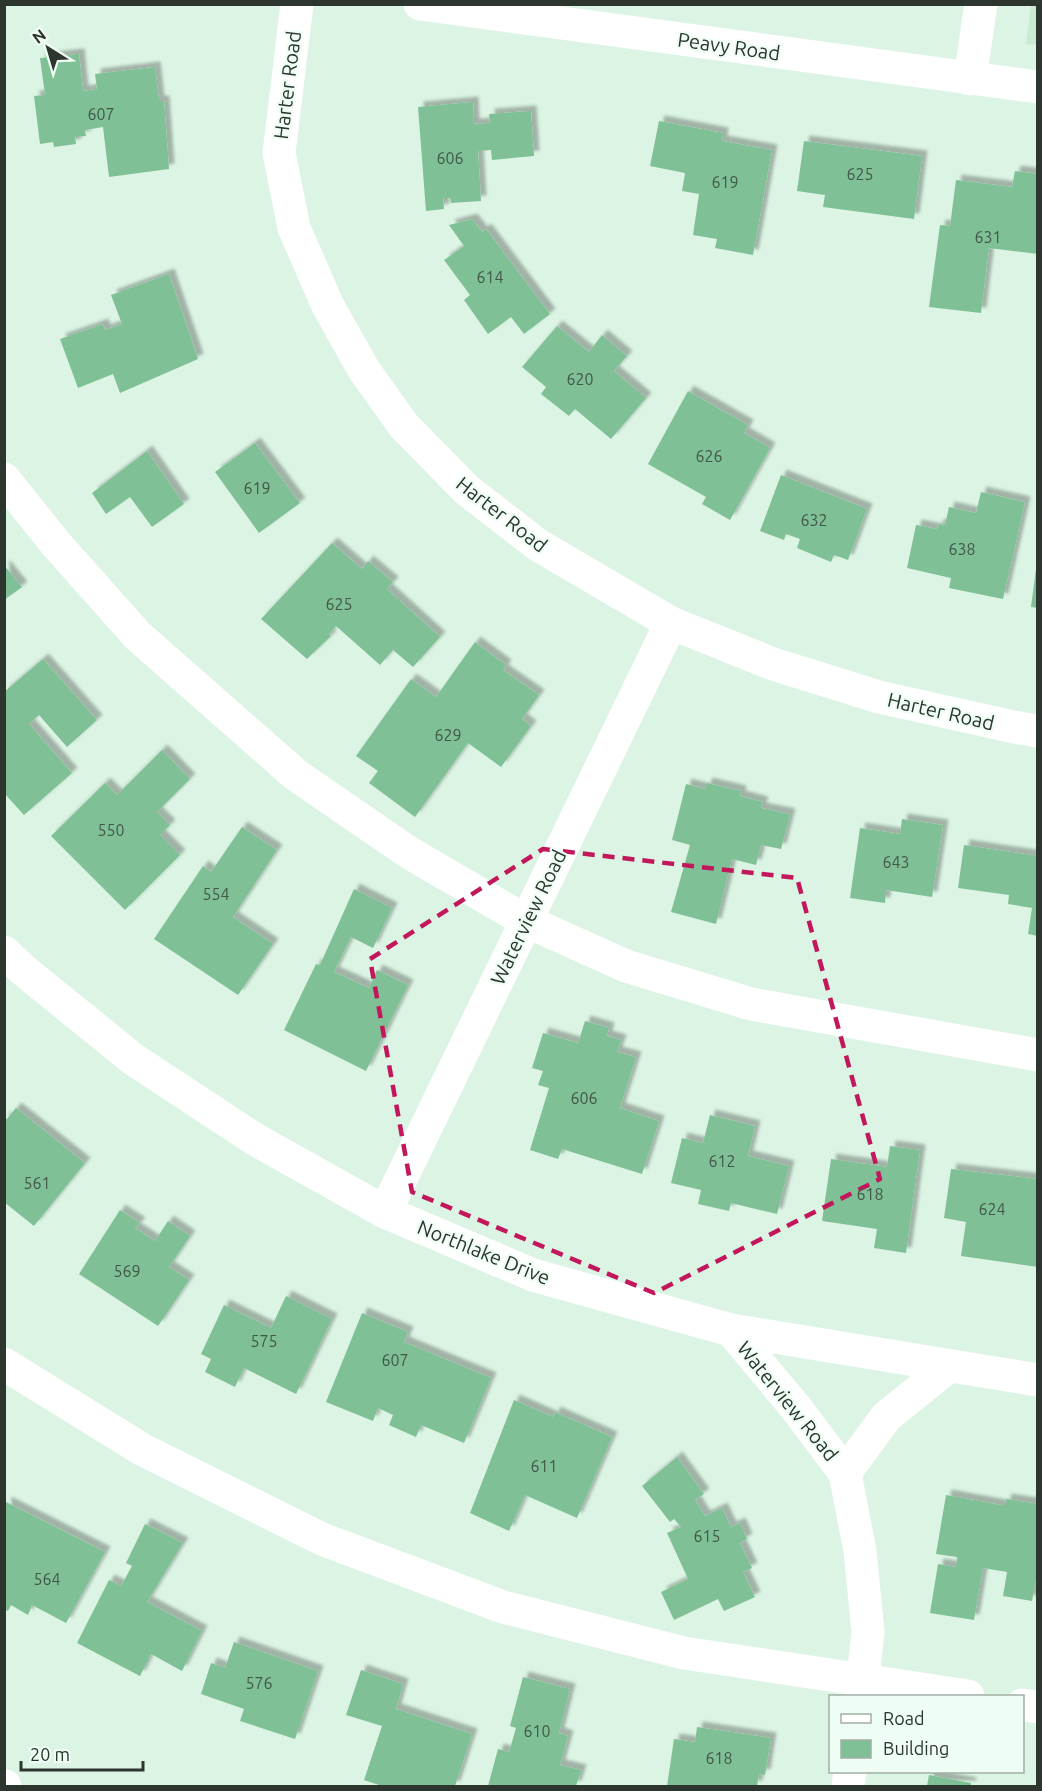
<svg xmlns="http://www.w3.org/2000/svg" width="1042" height="1791" viewBox="0 0 1042 1791" font-family="Ubuntu,sans-serif">
	<style>
		.built { fill: #caead4 }
		.building { fill: #80c097; filter: url(#shadow) }
		.lines { fill: none; stroke-linecap: round; stroke-linejoin: round }
		.minor { stroke: #fff; stroke-width: 33 }
		.major { stroke: #fff; stroke-width: 33 }
		.marked { fill: none; stroke: #c2185b; stroke-width: 4.5; stroke-dasharray: 12 8; stroke-linejoin: round }
		.labels { text-anchor: middle; dominant-baseline: central; stroke-width: 4.5; stroke-linejoin: round; paint-order: stroke }
		.number-label { font-size: 16px; fill: #415849 }
		.street-label { font-size: 20px; fill: #2c362f; stroke: #effef4 }
	</style>
	<defs>
		<filter id="shadow"><feDropShadow dx="5.5" dy="-5.5" stdDeviation="1.5" flood-color="#0004"/></filter>
	</defs>
	<rect width="100%" height="100%" fill="#dbf4e3"/>
	<path class="built" d="M1031 5H1037V45L1026 44Z"/>
	<g class="building">
		<path d="M79 54 83 91 97 89 95 74 155 67 159 101H164L169 169 109 177 103 127 85 130 86 136 75 137 76 144 54 147 53 142 40 144 34 96 45 95 40 58Z"/>
		<path d="M473 102 474 124 490 123 489 114 531 111 534 156 492 160 491 150 478 151 481 201 451 203 450 198H443L444 209 426 211 418 107Z"/>
		<path d="M659 121 723 133 722 141 772 150 753 255 715 248 717 239 693 235 699 194 682 191 685 173 650 166Z"/>
		<path d="M804 141 922 156 914 219 823 207 825 195 797 191Z"/>
		<path d="M1015 171 1038 174V254L989 248 981 313 929 307 940 225 950 226 956 180 1012 187Z"/>
		<path d="M472 219 482 232 486 229 550 314 524 334 511 317 488 334 464 300 470 295 444 260 464 246 449 225Z"/>
		<path d="M169 274 198 359 120 393 113 374 78 388 60 339 103 324 105 330 122 324 111 295Z"/>
		<path d="M557 326 589 352 602 335 627 356 614 371 646 398 611 439 575 409 569 416 541 394 546 387 522 367Z"/>
		<path d="M688 391 748 425 744 433 770 448 730 520 702 504 706 497 648 464Z"/>
		<path d="M255 443 300 503 259 533 215 472Z"/>
		<path d="M147 451 184 504 152 527 130 497 106 514 92 493Z"/>
		<path d="M781 475 867 509 848 560 834 555 831 562 797 548 800 539 786 534 784 540 760 531Z"/>
		<path d="M981 492 1025 502 1003 599 949 588 951 578 907 568 916 525 937 529 939 524 945 525 949 507 976 513Z"/>
		<path d="M332 543 362 569 368 561 393 582 387 589 440 637 413 667 393 650 380 665 336 626 329 634 331 636 307 659 261 619Z"/>
		<path d="M4 565 22 587 4 600Z"/>
		<path d="M1036 569H1038V608L1031 607Z"/>
		<path d="M475 642 506 665 503 670 539 695 522 719 531 726 501 767 468 743 415 817 369 783 378 771 356 756 411 679 436 697Z"/>
		<path d="M43 659 97 720 67 747 39 715 29 724 72 773 24 815 4 793V692Z"/>
		<path d="M162 750 190 779 157 812 170 825 160 835 180 855 125 910 51 836 105 783 117 795Z"/>
		<path d="M707 783 741 791 740 796 763 802 761 808 790 814 781 849 761 845 756 865 732 859 716 924 671 912 690 845 672 840 686 784 705 789Z"/>
		<path d="M902 819 943 825 932 897 886 890 885 903 850 898 860 828 900 834Z"/>
		<path d="M242 827 277 850 233 917 273 944 238 995 154 939 203 866 211 872Z"/>
		<path d="M964 845 1038 856V936L1028 934 1032 908 1008 904 1009 895 958 888Z"/>
		<path d="M354 889 392 908 373 948 351 937 334 972 369 988 377 970 408 985 366 1071 284 1030 316 964 320 965Z"/>
		<path d="M585 1021 609 1028 607 1036 621 1040 617 1052 636 1057 620 1108 659 1121 642 1174 562 1149 558 1159 530 1150 549 1088 538 1085 543 1071 532 1068 543 1033 578 1043Z"/>
		<path d="M16 1108 85 1163 34 1226 4 1202V1117L7 1119Z"/>
		<path d="M710 1115 755 1126 748 1156 789 1166 777 1214 731 1203 729 1211 698 1204 701 1190 671 1183 682 1138 703 1143Z"/>
		<path d="M890 1146 920 1150 906 1253 874 1248 877 1229 822 1221 831 1159 887 1167Z"/>
		<path d="M951 1169 1038 1179 1036 1199 1038 1200V1267L961 1256 966 1222 944 1218Z"/>
		<path d="M120 1210 140 1223 135 1228 155 1241 168 1221 190 1236 169 1267 189 1280 158 1326 79 1274Z"/>
		<path d="M286 1296 332 1319 296 1394 244 1368 235 1387 205 1372 211 1359 201 1354 224 1305 271 1328Z"/>
		<path d="M362 1313 408 1332 404 1342 491 1378 464 1443 421 1425 416 1437 389 1425 393 1415 378 1408 373 1421 326 1402Z"/>
		<path d="M514 1400 553 1417 555 1412 612 1437 577 1518 525 1495 509 1531 470 1513Z"/>
		<path d="M677 1457 704 1494 695 1500 705 1516 722 1508 731 1527 740 1523 747 1539 740 1543 752 1568 743 1572 755 1597 724 1611 718 1599 674 1620 661 1592 688 1579 667 1533 681 1527 674 1519 670 1522 642 1486Z"/>
		<path d="M946 1495 1001 1505H1005L1006 1499 1038 1504V1569L1032 1601 1003 1596 1007 1572 983 1568 974 1620 930 1613 938 1564 956 1567 957 1557 936 1554Z"/>
		<path d="M6 1502 105 1552 66 1623 32 1605 28 1615 11 1605 8 1611 4 1609Z"/>
		<path d="M145 1524 183 1543 147 1602 202 1631 182 1671 151 1654 140 1676 77 1643 109 1580 121 1586 132 1566 126 1563Z"/>
		<path d="M234 1642 318 1671 295 1739 240 1721 244 1709 201 1694 211 1663 225 1668Z"/>
		<path d="M361 1670 403 1684 396 1709 472 1734 455 1786H382L364 1780 382 1726 346 1715Z"/>
		<path d="M523 1677 570 1689 559 1733 568 1736 560 1765 581 1770 576 1786H488L498 1749 509 1752 516 1728 510 1726Z"/>
		<path d="M697 1727 771 1738 765 1775 759 1774 757 1786H667L674 1739 695 1742Z"/>
		<path d="M929 1775 971 1783V1786H927Z"/>
	</g>
	<g class="lines">
		<g class="minor">
			<path d="M297 4 279 153 294 228 328 306 364 370 404 426 467 490 538 545 671 623 773 664 879 697 1014 727 1038 731"/>
			<path d="M420 4 1038 87"/>
			<path d="M970 79 981 4"/>
			<path d="M4 479 56 544 138 636 296 775 408 852 526 921 626 966 751 1004 1038 1055"/>
			<path d="M4 952 22 969 133 1059 256 1140 385 1212 533 1275 731 1330 1038 1380"/>
			<path d="M385 1212 671 623"/>
			<path d="M731 1330 796 1408 845 1473 860 1551 868 1632 861 1696"/>
			<path d="M4 1364 143 1450 322 1539 503 1607 684 1653 968 1696"/>
			<path d="M845 1473 886 1417 948 1367"/>
			<path d="M1022 1705 1038 1707"/>
			<path d="M848 1786 850 1772"/>
		</g>
		<path class="major" d="M4 1786H5"/>
	</g>
	<path class="marked" d="M543 849 797 878 880 1179 654 1293 412 1192 370 959Z"/>
	<g class="labels">
		<g class="number-label">
			<text x="101" y="114">607</text>
			<text x="450" y="158">606</text>
			<text x="860" y="174">625</text>
			<text x="725" y="182">619</text>
			<text x="988" y="237">631</text>
			<text x="490" y="277">614</text>
			<text x="580" y="379">620</text>
			<text x="709" y="456">626</text>
			<text x="257" y="488">619</text>
			<text x="814" y="520">632</text>
			<text x="962" y="549">638</text>
			<text x="339" y="604">625</text>
			<text x="448" y="735">629</text>
			<text x="111" y="830">550</text>
			<text x="896" y="862">643</text>
			<text x="216" y="894">554</text>
			<text x="584" y="1098">606</text>
			<text x="722" y="1161">612</text>
			<text x="37" y="1183">561</text>
			<text x="870" y="1194">618</text>
			<text x="992" y="1209">624</text>
			<text x="127" y="1271">569</text>
			<text x="264" y="1341">575</text>
			<text x="395" y="1360">607</text>
			<text x="544" y="1466">611</text>
			<text x="707" y="1536">615</text>
			<text x="47" y="1579">564</text>
			<text x="259" y="1683">576</text>
			<text x="537" y="1731">610</text>
			<text x="719" y="1758">618</text>
		</g>
		<g class="street-label">
			<text transform="translate(729 46) rotate(8)">Peavy Road</text>
			<text transform="translate(287 85) rotate(-83)">Harter Road</text>
			<text transform="translate(502 514) rotate(38)">Harter Road</text>
			<text transform="translate(941 711) rotate(13)">Harter Road</text>
			<text transform="translate(528 917) rotate(-64)">Waterview Road</text>
			<text transform="translate(484 1252) rotate(22)">Northlake Drive</text>
			<text transform="translate(788 1401) rotate(51)">Waterview Road</text>
		</g>
	</g>
	<rect width="1042" height="1791" fill="none" stroke="#2c362f" stroke-width="12"/>
	<rect x="829" y="1695" width="195" height="78" fill="#effef4" stroke="#a1aea5" stroke-width="1.5"/>
	<rect x="841" y="1714" width="30" height="9" fill="#ffffff" stroke="#a1aea5" stroke-width="1.5"/>
	<text x="883" y="1725" font-size="18" fill="#2c362f">Road</text>
	<rect x="841" y="1740" width="30" height="18" fill="#80c097" stroke="#a1aea5" stroke-width="1.5"/>
	<text x="883" y="1755" font-size="18" fill="#2c362f">Building</text>
	<g transform="translate(48 48) rotate(323)" stroke="#effef4" stroke-width="4.5" paint-order="stroke">
	<path d="M0-4.5L10 22L0 15L-10 22Z" fill="#2c362f"/>
	<text y="-9" font-size="16" font-weight="bold" text-anchor="middle" fill="#2c362f">N</text>
	</g>
	<path d="M21 1761v9h122v-9" fill="none" stroke="#2c362f" stroke-width="3"/>
	<text x="30" y="1761" font-size="18" fill="#2c362f" stroke="#effef4" stroke-width="4.5" paint-order="stroke">20 m</text>
</svg>
